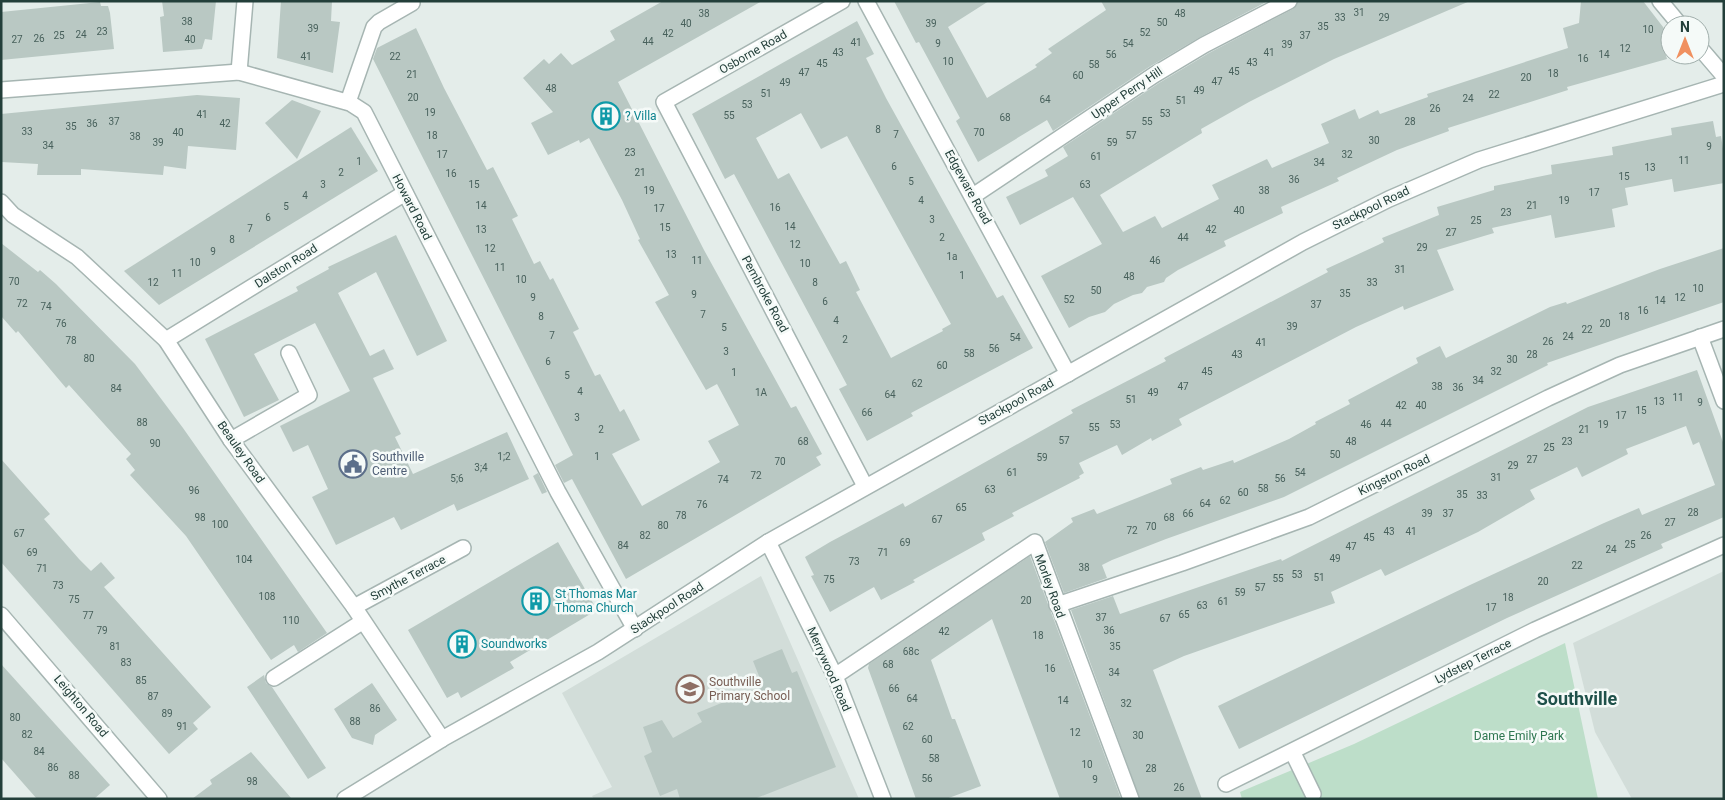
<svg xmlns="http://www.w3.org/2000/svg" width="1725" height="800" viewBox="0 0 1725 800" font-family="Roboto,sans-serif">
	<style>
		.built { fill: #d2ddd9 }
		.green { fill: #bddec9 }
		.building { fill: #b9c8c3; fill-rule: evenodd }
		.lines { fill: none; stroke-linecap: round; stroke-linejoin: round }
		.minor-casing { stroke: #a6b5b2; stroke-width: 18 }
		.minor { stroke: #fff; stroke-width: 15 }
		.labels { text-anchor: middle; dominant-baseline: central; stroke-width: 5; stroke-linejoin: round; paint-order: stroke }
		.number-label { font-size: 10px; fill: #48615c }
		.street-label { font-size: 12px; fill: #233f3a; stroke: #f5faf8 }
		.culture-label { font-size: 12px; fill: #0d838f; stroke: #f5faf8; text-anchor: start }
		.service-label { font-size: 12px; fill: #4e5e75; stroke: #f5faf8; text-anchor: start }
		.education-label { font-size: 12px; fill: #785e54; stroke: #f5faf8; text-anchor: start }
		.park-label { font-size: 12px; fill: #2e7650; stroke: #f5faf8 }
		.district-label { font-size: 18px; font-weight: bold; fill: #1f514a; stroke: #f5faf8 }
	</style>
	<rect width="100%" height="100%" fill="#e4edea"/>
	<g class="built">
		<path d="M1724 571V799H1632L1595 732 1573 643Z"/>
		<path d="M761 576 859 799H594L592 796 612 787 562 693Z"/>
	</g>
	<path class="green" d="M1565 643 1598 799H1242L1240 792 1354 744Z"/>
	<g class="building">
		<path d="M162 1H216L212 40 205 39 202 49 163 52 160 17 164 16Z"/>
		<path d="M281 1H332L331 21 340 22 333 73 277 58Z"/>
		<path d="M663 1H762L618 82 704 250 791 408 796 406 822 454 816 457 821 465 626 579 572 479 564 483 555 465 573 455 373 59 377 48 416 28 444 88 487 170 493 167 518 216 512 219 534 264 540 261 550 280 553 278 579 329 573 332 595 376 600 374 620 412 624 409 640 440 612 454 642 506 720 462 708 441 739 425 717 384 706 390 655 302 669 295 638 240 640 239 622 200 589 138 580 143 579 140 548 155 531 123 553 112 523 78 544 59 549 64 561 53 572 65 615 40 610 31Z"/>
		<path d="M894 1H989L948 27 987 98 1037 67 1035 65 1052 53 1048 49 1106 10 1101 1H1268L1200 37 1149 67 1053 131 1047 120 978 162 956 121 960 118 919 42 916 43Z"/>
		<path d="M1298 1H1470L1334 59 1249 102 1201 129 1202 133 1100 195 1123 232 1155 216 1162 228 1219 199 1212 185 1267 159 1272 168 1329 143 1321 124 1355 109 1359 119 1378 110 1380 114 1428 97 1427 94 1568 48 1563 28 1579 23 1581 1H1643L1670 36V42L1663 44 1667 59 1567 87 1568 90 1448 128 1449 131 1397 150 1337 178 1339 181 1281 207 1283 213 1224 241 1226 246 1178 270 1166 278 1164 282 1147 287 1142 293 1133 295 1114 304 1105 312 1089 317 1069 328 1041 276 1102 244 1073 197 1020 225 1006 197 1048 176 1045 170 1068 156 1063 147 1159 83 1209 53 1293 9Z"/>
		<path d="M100 2 101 6H108L110 13 114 49 1 60V12Z"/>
		<path d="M857 21 874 54 866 58 886 98 997 298 1003 295 1033 348 911 413 913 416 867 441 839 389 847 385 734 174 725 179 692 114ZM801 113 821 149 847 136 951 324 942 329 943 331 891 358 856 292 860 290 846 261 840 264 789 173 778 179 756 138Z"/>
		<path d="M197 95 240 98 236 150 188 146 186 169 164 166 163 175 81 169V175H37L38 164 1 162V114Z"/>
		<path d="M292 100 321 111 297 159 265 123Z"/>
		<path d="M1713 121 1716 137 1721 136 1724 155V183L1674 192 1672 179 1625 188 1628 205 1612 209 1615 227 1555 238 1551 215 1492 228 1494 233 1437 250 1454 290 1404 310 1403 306 1356 327 1179 419 1182 425 1152 441 1151 438 1122 455 1117 445 1079 463 1084 473 1079 476 1080 478 1012 513 1014 516 982 533 985 540 913 580 915 582 881 600 874 587 830 612 811 576 814 575 805 557 830 542 903 503 905 507 1073 413 1071 410 1166 361 1164 358 1328 272 1326 269 1378 245 1384 242 1382 238 1439 215 1437 207 1494 190V186L1552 174 1551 165 1613 155 1612 147 1672 135 1671 128Z"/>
		<path d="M351 127 378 171 159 305 124 271Z"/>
		<path d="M396 235 447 341 417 356 376 272 338 293 370 356 384 349 394 369 373 378 401 434 395 437 413 474 507 432 529 479 457 511 454 504 401 530 394 517 336 545 312 497 328 489 308 445 293 452 280 426 350 391 315 323 254 354 279 400 244 417 205 339 298 291 296 287 329 269 328 267Z"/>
		<path d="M1 243 38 272 40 270 56 284 135 364 183 428 327 633 298 652 294 645 271 660 186 536 130 475 135 470 126 459 131 454 69 385 66 388 18 331 16 333 1 316Z"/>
		<path d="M1724 248V302L1547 363 1548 365 1284 497 1166 539 1112 560 1102 565 1107 578 1064 593 1045 542 1073 522 1071 518 1094 509 1097 514 1172 484 1170 479 1183 474 1201 467 1203 470 1233 460 1234 463 1289 439 1316 424 1315 422 1350 404 1348 400 1418 363 1416 358 1440 346 1446 358 1550 307 1566 302 1567 304 1660 269Z"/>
		<path d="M1697 370 1724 445V517L1661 544 1663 548 1507 618 1239 749 1218 706 1470 585 1604 523 1639 508 1642 515 1715 485 1699 442 1693 445 1686 426 1626 449 1628 454 1582 477 1577 467 1530 490 1535 499 1478 532 1385 576 1381 569 1331 592 1335 603 1184 656 1153 670 1202 799H1140L1071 610 1113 596 1120 614 1281 559 1282 561 1588 407Z"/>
		<path d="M1 459 50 514 44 519 79 559 91 571 101 562 115 578 104 587 211 707 193 723 198 729 169 754 1 562Z"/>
		<path d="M538 473 547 492 542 494 533 476Z"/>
		<path d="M558 542 597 610 510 662 514 668 461 698 458 692 447 698 408 630Z"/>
		<path d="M1030 556 1121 799H1060L992 619 931 660 952 719H955L981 786 946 799H916L868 668 869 664Z"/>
		<path d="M782 649 792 673 797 671 836 767 754 799H680L677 789 660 796 644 756 652 752 643 727 662 720 673 738 702 722 697 713 763 686 753 661Z"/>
		<path d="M1 664 110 785 94 799H37L1 758Z"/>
		<path d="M264 675 266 683 272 687 326 768 308 779 247 687Z"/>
		<path d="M372 683 397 720 375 735 373 745 352 738 334 709Z"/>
		<path d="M251 752 292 799H192L212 784 210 780Z"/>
	</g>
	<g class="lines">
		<g class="minor-casing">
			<g id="minor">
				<path d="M842 1 664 102 865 486"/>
				<path d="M866 1 1068 374"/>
				<path d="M1660 1 1680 25"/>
				<path d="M1700 48 1724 76"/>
				<path d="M239 72 245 1"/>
				<path d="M1 90 239 72 350 103 364 112 558 492 635 629"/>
				<path d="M348 102 374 27 379 22 412 3"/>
				<path d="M973 196 1154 75 1204 45 1289 1"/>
				<path d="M1 202 13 215 77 257 166 340 231 440 354 607 442 739"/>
				<path d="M1700 337 1724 401"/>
				<path d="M166 340 405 193"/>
				<path d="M231 440 309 395 289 353"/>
				<path d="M768 542 835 676 883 799"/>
				<path d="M1057 605 1182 563 1309 517 1548 398 1620 365 1724 329"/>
				<path d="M354 607 463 548"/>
				<path d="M1 615 159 799"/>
				<path d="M835 676 1035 542 1131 799"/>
				<path d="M274 678 362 622"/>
				<path d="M1293 753 1313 794"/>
				<path d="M1226 784 1535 630 1724 545"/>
				<path d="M345 799 442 739 598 652 768 542 1303 242 1389 199 1479 160 1724 84"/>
			</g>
		</g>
		<use href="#minor" class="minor"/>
	</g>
	<defs>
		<g id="building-ring" transform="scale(1.4375)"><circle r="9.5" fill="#f5faf8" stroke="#0f9aa8" stroke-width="1.5"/><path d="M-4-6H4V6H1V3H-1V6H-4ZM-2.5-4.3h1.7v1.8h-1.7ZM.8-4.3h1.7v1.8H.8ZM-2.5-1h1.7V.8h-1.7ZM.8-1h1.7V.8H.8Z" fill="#0f9aa8"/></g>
		<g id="civic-ring" transform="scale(1.4375)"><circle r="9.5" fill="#f5faf8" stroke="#5c6f8a" stroke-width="1.5"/><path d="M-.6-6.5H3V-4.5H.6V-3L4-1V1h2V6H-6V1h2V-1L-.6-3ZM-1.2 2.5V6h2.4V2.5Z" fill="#5c6f8a"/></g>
		<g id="school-ring" transform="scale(1.4375)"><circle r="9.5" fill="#f5faf8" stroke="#8d6e63" stroke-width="1.5"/><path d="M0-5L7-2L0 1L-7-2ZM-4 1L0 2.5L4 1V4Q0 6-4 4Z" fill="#8d6e63"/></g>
	</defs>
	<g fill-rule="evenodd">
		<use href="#building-ring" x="606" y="116"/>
		<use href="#civic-ring" x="353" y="464"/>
		<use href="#building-ring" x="536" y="601"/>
		<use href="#building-ring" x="462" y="644"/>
		<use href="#school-ring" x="690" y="689"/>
	</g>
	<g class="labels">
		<g class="number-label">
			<text x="1359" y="12">31</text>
			<text x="704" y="13">38</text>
			<text x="1180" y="13">48</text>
			<text x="1340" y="17">33</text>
			<text x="1384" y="17">29</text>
			<text x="187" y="21">38</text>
			<text x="1162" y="22">50</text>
			<text x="686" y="23">40</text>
			<text x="931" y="23">39</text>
			<text x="1323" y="26">35</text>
			<text x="313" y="28">39</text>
			<text x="1648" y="29">10</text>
			<text x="102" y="31">23</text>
			<text x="1145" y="32">52</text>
			<text x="668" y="33">42</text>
			<text x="81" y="34">24</text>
			<text x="59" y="35">25</text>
			<text x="1305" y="35">37</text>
			<text x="39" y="38">26</text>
			<text x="17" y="39">27</text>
			<text x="190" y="39">40</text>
			<text x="648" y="41">44</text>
			<text x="856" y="42">41</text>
			<text x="938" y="43">9</text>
			<text x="1128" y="43">54</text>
			<text x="1287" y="44">39</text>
			<text x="1625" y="48">12</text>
			<text x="838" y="52">43</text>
			<text x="1269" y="52">41</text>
			<text x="1111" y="54">56</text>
			<text x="1604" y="54">14</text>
			<text x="306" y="56">41</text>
			<text x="395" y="56">22</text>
			<text x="1583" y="58">16</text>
			<text x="948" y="61">10</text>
			<text x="1252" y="62">43</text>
			<text x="822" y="63">45</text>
			<text x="1094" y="64">58</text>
			<text x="1234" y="71">45</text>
			<text x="804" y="72">47</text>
			<text x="1553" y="73">18</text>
			<text x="412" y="74">21</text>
			<text x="1078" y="75">60</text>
			<text x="1526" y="77">20</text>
			<text x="1217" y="81">47</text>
			<text x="785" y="82">49</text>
			<text x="551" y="88">48</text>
			<text x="1199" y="90">49</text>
			<text x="766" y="93">51</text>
			<text x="1494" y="94">22</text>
			<text x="413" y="97">20</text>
			<text x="1468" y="98">24</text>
			<text x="1045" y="99">64</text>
			<text x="1181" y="100">51</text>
			<text x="747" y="104">53</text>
			<text x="1435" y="108">26</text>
			<text x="430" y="112">19</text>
			<text x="1165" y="113">53</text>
			<text x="202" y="114">41</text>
			<text x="729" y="115">55</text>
			<text x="1005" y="117">68</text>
			<text x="114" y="121">37</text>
			<text x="1147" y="121">55</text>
			<text x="1410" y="121">28</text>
			<text x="92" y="123">36</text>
			<text x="225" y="123">42</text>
			<text x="71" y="126">35</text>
			<text x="878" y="129">8</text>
			<text x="27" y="131">33</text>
			<text x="178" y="132">40</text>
			<text x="979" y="132">70</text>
			<text x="896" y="134">7</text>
			<text x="432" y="135">18</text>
			<text x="1131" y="135">57</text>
			<text x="135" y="136">38</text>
			<text x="1374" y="140">30</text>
			<text x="158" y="142">39</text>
			<text x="1112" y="142">59</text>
			<text x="48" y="145">34</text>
			<text x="1709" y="146">9</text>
			<text x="630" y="152">23</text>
			<text x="442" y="154">17</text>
			<text x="1347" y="154">32</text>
			<text x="1096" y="156">61</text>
			<text x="1684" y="160">11</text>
			<text x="359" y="161">1</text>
			<text x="1319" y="162">34</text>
			<text x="894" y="166">6</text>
			<text x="1650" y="167">13</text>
			<text x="341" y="172">2</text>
			<text x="640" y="172">21</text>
			<text x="451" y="173">16</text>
			<text x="1624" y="176">15</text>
			<text x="1294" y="179">36</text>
			<text x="911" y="181">5</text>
			<text x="323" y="184">3</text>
			<text x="474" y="184">15</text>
			<text x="1085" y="184">63</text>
			<text x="649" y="190">19</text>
			<text x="1264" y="190">38</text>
			<text x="1594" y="192">17</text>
			<text x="305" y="195">4</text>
			<text x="921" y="200">4</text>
			<text x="1564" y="200">19</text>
			<text x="481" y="205">14</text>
			<text x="1532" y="205">21</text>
			<text x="286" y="206">5</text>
			<text x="775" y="207">16</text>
			<text x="659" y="208">17</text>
			<text x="1239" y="210">40</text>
			<text x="1506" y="212">23</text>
			<text x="268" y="217">6</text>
			<text x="932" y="219">3</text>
			<text x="1476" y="220">25</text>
			<text x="790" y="226">14</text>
			<text x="665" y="227">15</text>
			<text x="250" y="228">7</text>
			<text x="481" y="229">13</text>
			<text x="1211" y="229">42</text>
			<text x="1451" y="232">27</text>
			<text x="942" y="237">2</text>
			<text x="1183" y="237">44</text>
			<text x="232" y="239">8</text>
			<text x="795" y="244">12</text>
			<text x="1422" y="247">29</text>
			<text x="490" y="248">12</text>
			<text x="213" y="251">9</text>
			<text x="671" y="254">13</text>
			<text x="952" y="256">1a</text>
			<text x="697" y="260">11</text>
			<text x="1155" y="260">46</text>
			<text x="195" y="262">10</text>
			<text x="805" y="263">10</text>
			<text x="500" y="267">11</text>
			<text x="1400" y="269">31</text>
			<text x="177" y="273">11</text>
			<text x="962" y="275">1</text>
			<text x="1129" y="276">48</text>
			<text x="521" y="279">10</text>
			<text x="14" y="281">70</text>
			<text x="153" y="282">12</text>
			<text x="815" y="282">8</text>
			<text x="1372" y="282">33</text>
			<text x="1698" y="288">10</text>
			<text x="1096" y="290">50</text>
			<text x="1345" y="293">35</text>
			<text x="694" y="294">9</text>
			<text x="533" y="297">9</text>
			<text x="1680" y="297">12</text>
			<text x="1069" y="299">52</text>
			<text x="1660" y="300">14</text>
			<text x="825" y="301">6</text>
			<text x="22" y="303">72</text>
			<text x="1316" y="304">37</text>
			<text x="46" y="306">74</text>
			<text x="1643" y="310">16</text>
			<text x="703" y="314">7</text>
			<text x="541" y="316">8</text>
			<text x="1624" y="316">18</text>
			<text x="836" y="320">4</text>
			<text x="61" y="323">76</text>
			<text x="1605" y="323">20</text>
			<text x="1292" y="326">39</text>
			<text x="724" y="327">5</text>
			<text x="1587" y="329">22</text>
			<text x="552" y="335">7</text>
			<text x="1568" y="336">24</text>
			<text x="1015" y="337">54</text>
			<text x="845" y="339">2</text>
			<text x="71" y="340">78</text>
			<text x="1548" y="341">26</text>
			<text x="1261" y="342">41</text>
			<text x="994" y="348">56</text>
			<text x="726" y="351">3</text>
			<text x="969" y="353">58</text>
			<text x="1237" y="354">43</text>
			<text x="1532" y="354">28</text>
			<text x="89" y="358">80</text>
			<text x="1512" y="359">30</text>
			<text x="548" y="361">6</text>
			<text x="942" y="365">60</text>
			<text x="1207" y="371">45</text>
			<text x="1496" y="371">32</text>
			<text x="734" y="372">1</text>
			<text x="567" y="375">5</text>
			<text x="1478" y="380">34</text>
			<text x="917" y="383">62</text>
			<text x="1183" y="386">47</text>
			<text x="1437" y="386">38</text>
			<text x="1458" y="387">36</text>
			<text x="116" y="388">84</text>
			<text x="580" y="391">4</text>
			<text x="761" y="392">1A</text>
			<text x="1153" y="392">49</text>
			<text x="890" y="394">64</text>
			<text x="1678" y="397">11</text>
			<text x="1131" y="399">51</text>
			<text x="1659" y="401">13</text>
			<text x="1700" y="402">9</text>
			<text x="1401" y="405">42</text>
			<text x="1421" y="405">40</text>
			<text x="1641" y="410">15</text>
			<text x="867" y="412">66</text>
			<text x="1621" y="415">17</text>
			<text x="577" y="417">3</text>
			<text x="142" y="422">88</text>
			<text x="1386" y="423">44</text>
			<text x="1115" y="424">53</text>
			<text x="1366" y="424">46</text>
			<text x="1603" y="424">19</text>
			<text x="1094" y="427">55</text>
			<text x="601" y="429">2</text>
			<text x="1584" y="429">21</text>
			<text x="1064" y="440">57</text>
			<text x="803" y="441">68</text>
			<text x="1351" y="441">48</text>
			<text x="1567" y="441">23</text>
			<text x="155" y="443">90</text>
			<text x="1549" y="447">25</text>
			<text x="1335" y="454">50</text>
			<text x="504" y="456">1;2</text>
			<text x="597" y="456">1</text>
			<text x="1042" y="457">59</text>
			<text x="1532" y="459">27</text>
			<text x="780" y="461">70</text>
			<text x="1513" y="465">29</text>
			<text x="481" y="467">3;4</text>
			<text x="1012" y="472">61</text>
			<text x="1300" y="472">54</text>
			<text x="756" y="475">72</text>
			<text x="1496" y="477">31</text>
			<text x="457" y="478">5;6</text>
			<text x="1280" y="478">56</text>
			<text x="723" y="479">74</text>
			<text x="1263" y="488">58</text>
			<text x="990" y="489">63</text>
			<text x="194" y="490">96</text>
			<text x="1243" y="492">60</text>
			<text x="1462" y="494">35</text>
			<text x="1482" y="495">33</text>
			<text x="1225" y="500">62</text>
			<text x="1205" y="503">64</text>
			<text x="702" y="504">76</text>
			<text x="961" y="507">65</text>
			<text x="1693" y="512">28</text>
			<text x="1188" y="513">66</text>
			<text x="1427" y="513">39</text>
			<text x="1448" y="513">37</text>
			<text x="681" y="515">78</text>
			<text x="200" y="517">98</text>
			<text x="1169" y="517">68</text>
			<text x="937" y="519">67</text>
			<text x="1670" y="522">27</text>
			<text x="220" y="524">100</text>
			<text x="663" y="525">80</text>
			<text x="1151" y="526">70</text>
			<text x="1132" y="530">72</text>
			<text x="1389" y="531">43</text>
			<text x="1411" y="531">41</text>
			<text x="19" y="533">67</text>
			<text x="645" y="535">82</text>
			<text x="1646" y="535">26</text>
			<text x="1369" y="537">45</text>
			<text x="905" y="542">69</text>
			<text x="1630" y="544">25</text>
			<text x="623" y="545">84</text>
			<text x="1351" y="546">47</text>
			<text x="1611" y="549">24</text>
			<text x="32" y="552">69</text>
			<text x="883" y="552">71</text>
			<text x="1335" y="558">49</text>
			<text x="244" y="559">104</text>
			<text x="854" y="561">73</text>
			<text x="1577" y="565">22</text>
			<text x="1084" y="567">38</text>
			<text x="42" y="568">71</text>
			<text x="1297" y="574">53</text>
			<text x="1319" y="577">51</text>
			<text x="1278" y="578">55</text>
			<text x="829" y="579">75</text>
			<text x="1543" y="581">20</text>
			<text x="58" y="585">73</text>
			<text x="1260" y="587">57</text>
			<text x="1240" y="592">59</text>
			<text x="267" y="596">108</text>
			<text x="1508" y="597">18</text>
			<text x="74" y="599">75</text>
			<text x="1026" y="600">20</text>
			<text x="1223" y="601">61</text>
			<text x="1202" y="605">63</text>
			<text x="1491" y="607">17</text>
			<text x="1184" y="614">65</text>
			<text x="88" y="615">77</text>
			<text x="1101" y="617">37</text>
			<text x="1165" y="618">67</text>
			<text x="291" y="620">110</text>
			<text x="102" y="630">79</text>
			<text x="1109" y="630">36</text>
			<text x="944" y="631">42</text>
			<text x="1038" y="635">18</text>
			<text x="115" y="646">81</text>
			<text x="1115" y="646">35</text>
			<text x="911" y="651">68c</text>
			<text x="126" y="662">83</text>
			<text x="888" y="664">68</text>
			<text x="1050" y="668">16</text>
			<text x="1114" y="672">34</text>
			<text x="141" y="680">85</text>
			<text x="894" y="688">66</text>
			<text x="153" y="696">87</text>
			<text x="912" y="698">64</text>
			<text x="1063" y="700">14</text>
			<text x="1126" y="703">32</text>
			<text x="375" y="708">86</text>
			<text x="167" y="713">89</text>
			<text x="15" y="717">80</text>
			<text x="355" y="721">88</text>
			<text x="182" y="726">91</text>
			<text x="908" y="726">62</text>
			<text x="1075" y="732">12</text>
			<text x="27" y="734">82</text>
			<text x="1138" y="735">30</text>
			<text x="927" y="739">60</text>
			<text x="39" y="751">84</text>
			<text x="934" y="758">58</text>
			<text x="1087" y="764">10</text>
			<text x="53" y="767">86</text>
			<text x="1151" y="768">28</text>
			<text x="74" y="775">88</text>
			<text x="927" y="778">56</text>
			<text x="1095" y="779">9</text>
			<text x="252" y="781">98</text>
			<text x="1179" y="787">26</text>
		</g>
		<g class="street-label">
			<text transform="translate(753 52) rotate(-30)">Osborne Road</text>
			<text transform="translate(1127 93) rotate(-34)">Upper Perry Hill</text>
			<text transform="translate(968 187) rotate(61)">Edgeware Road</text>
			<text transform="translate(412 207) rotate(63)">Howard Road</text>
			<text transform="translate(1371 208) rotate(-26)">Stackpool Road</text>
			<text transform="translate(286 266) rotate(-32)">Dalston Road</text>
			<text transform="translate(765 294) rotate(62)">Pembroke Road</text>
			<text transform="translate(1016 402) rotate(-29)">Stackpool Road</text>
			<text transform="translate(241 452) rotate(55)">Beauley Road</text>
			<text transform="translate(1394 475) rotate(-26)">Kingston Road</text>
			<text transform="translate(408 578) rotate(-28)">Smythe Terrace</text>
			<text transform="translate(1050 586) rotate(70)">Morley Road</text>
			<text transform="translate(667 608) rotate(-33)">Stackpool Road</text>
			<text transform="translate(1473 661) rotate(-27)">Lydstep Terrace</text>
			<text transform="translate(829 669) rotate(66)">Merrywood Road</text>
			<text transform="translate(81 706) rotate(50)">Leighton Road</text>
		</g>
		<g class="culture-label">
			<text x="625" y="116">? Villa</text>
			<text x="555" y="594">St Thomas Mar<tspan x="555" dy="14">Thoma Church</tspan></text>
			<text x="481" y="644">Soundworks</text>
		</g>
		<g class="service-label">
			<text x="372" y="457">Southville<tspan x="372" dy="14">Centre</tspan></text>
		</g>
		<g class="education-label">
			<text x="709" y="682">Southville<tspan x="709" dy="14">Primary School</tspan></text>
		</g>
		<g class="park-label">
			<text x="1519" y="736">Dame Emily Park</text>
		</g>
		<g class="district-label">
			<text x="1577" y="698">Southville</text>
		</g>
	</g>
	<rect width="1725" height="800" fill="none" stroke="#233f3a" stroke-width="5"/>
	<g transform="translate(1685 40)"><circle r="24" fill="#f5faf8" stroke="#a1afac"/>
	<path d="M0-4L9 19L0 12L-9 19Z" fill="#f0905f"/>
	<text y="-8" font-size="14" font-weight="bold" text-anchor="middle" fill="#233f3a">N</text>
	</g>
</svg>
